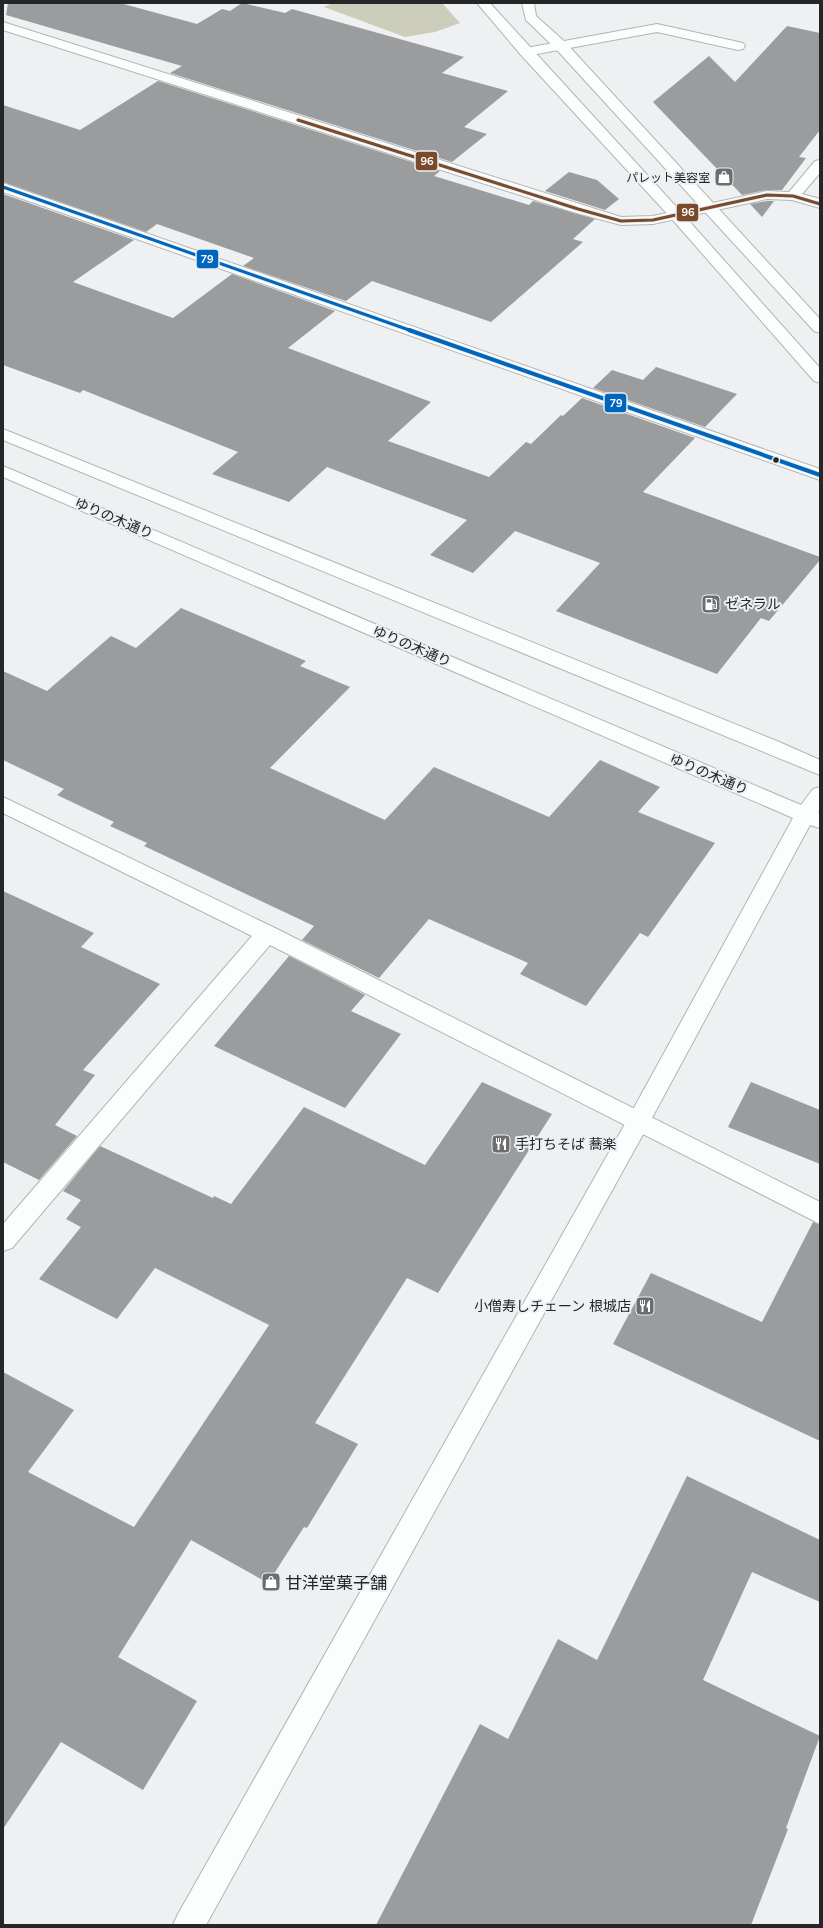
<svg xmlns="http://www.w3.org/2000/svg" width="823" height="1928" viewBox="0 0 823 1928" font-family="Mulish,'Noto Sans JP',sans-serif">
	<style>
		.forest { fill: #cccebb }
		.building { fill: #9a9c9d }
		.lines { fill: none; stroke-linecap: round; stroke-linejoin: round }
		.minor-casing { stroke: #b3b4b6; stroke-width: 2 }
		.tertiary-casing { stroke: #b3b4b6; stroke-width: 2 }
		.minor { fill: #fcfdfd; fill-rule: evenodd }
		.tertiary { fill: #fcfdfd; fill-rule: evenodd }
		.bus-1-casing { stroke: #ecf0f4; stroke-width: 5 }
		.bus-2-far1-casing { stroke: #ecf0f4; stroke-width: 5 }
		.bus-2-casing { stroke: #ecf0f4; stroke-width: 6 }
		.bus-1 { stroke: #7a4b2a; stroke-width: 3 }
		.bus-2-far1 { stroke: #0065bd; stroke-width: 3 }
		.bus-2 { stroke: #0065bd; stroke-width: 4 }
		.bus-dot { fill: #252628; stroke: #ecf0f4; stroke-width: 1.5 }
		.labels { text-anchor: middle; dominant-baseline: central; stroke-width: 4; stroke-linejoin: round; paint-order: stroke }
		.far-poi-label { font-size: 12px; fill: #252628; stroke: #ecf0f4; text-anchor: end }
		.street-label { font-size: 14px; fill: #252628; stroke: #ecf0f4 }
		.poi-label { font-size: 14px; fill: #252628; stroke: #ecf0f4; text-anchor: start }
		.near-poi-label { font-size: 17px; fill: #252628; stroke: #ecf0f4; text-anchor: start }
		.line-badge { stroke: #ecf0f4; stroke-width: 1.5 }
		.badge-label { font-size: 11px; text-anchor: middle; font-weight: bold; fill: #fff }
	</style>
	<rect width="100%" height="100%" fill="#eef0f2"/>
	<path class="forest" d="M333 3H442L460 23 435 32 405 37 324 7Z"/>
	<g class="building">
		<path d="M8 3H120L197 24 222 9 230 11 242 3 285 13 292 9 464 57 442 73 508 91 464 127 487 134 452 162 170 73 182 66 6 15Z"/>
		<path d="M787 26 820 33V130L799 157 806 158 782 190H767L742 195 653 102 709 56 735 82Z"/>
		<path d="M158 81 440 171 434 176 529 205 533 201 595 219 573 239 583 242 491 322 372 281 346 301 243 266 254 258 157 224 146 232 3 182V105L80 130Z"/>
		<path d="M569 172 597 180 619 199 605 210 545 191Z"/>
		<path d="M3 194 134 240 73 282 173 318 232 274 335 311 288 348 431 402 388 441 489 477 526 442 531 444 561 415 563 416 582 398 695 438 643 492 820 557V560L769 621 761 618 717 674 556 611 600 563 515 531 473 573 430 555 467 520 327 467 289 502 212 474 238 452 83 390 80 393 3 365Z"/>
		<path d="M767 201H774L762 217 750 204Z"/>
		<path d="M656 367 737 394 705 427 593 388 612 370 643 380Z"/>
		<path d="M181 608 306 661 300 666 350 687 270 768 385 820 434 767 549 817 600 760 660 787 638 812 715 843 648 937 640 933 586 1006 520 974 528 963 429 919 379 978 302 940 314 926 144 846 147 843 110 826 114 822 57 795 64 789 3 760V671L47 691 111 636 136 648Z"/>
		<path d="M3 891 94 933 81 947 160 984 83 1070 95 1075 55 1125 77 1136 39 1180 3 1162Z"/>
		<path d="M289 956 365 995 351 1011 401 1034 345 1108 214 1046Z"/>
		<path d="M482 1082 552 1114 438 1293 407 1278 315 1423 358 1444 307 1528 304 1527 268 1583 191 1540 118 1657 197 1701 143 1790 61 1742 3 1829V1372L74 1410 28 1472 134 1527 269 1325 155 1268 117 1319 39 1279 81 1227 66 1219 81 1200 63 1191 100 1146 213 1198 214 1196 231 1204 304 1107 425 1165Z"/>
		<path d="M751 1082 820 1110V1164L728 1127Z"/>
		<path d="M813 1222 820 1225V1441L613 1344 651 1273 762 1322Z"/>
		<path d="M687 1476 820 1540V1602L752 1572 703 1680 820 1736 786 1828 788 1829 751 1925H376L480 1724 508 1739 558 1639 597 1660Z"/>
	</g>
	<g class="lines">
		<g class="minor-casing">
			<g id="minor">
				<path d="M3 22 621 217 653 216 767 191 789 192 815 161 820 160V173L802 194 820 199V208L792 200 767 199 653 224 621 225 573 212 3 30Z"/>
				<path d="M657 24 743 43 745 46 743 49 738 50 657 32 526 56 521 55 519 52 521 49 526 48Z"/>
				<path d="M3 183 820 469V480L3 192Z"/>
				<path d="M3 797 275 928 820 1202V1224L270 945 12 1248 3 1251V1224L252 936 3 813Z"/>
			</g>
		</g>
		<g class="tertiary-casing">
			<g id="tertiary">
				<path d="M477 3H490L681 212 820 368V383L814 381 671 218 521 55Z"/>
				<path d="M522 3H534L536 16 565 42 820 319V333L814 331 555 48 526 20Z"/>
				<path d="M3 429 777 741 820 760V775L3 440Z"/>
				<path d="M3 466 801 805 813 789 820 787V809L818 812 820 813V828L810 825 646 1129 206 1925H173L178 1914 630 1115 793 818 3 477Z"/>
			</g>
		</g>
		<use href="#minor" class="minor"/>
		<use href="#tertiary" class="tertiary"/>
		<g class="bus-1-casing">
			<path id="bus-1" d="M298 120 578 209 621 221 653 220 767 195 793 196 820 204"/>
		</g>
		<g class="bus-2-far1-casing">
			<path id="bus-2-far1" d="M3 187 412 331"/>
		</g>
		<g class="bus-2-casing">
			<path id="bus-2" d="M409 330 820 475"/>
		</g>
		<use href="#bus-1" class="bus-1"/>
		<use href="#bus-2-far1" class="bus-2-far1"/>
		<use href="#bus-2" class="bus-2"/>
	</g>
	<defs>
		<g id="shop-square" transform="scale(1)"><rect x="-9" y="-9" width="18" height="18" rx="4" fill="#6b6d6f" stroke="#ecf0f4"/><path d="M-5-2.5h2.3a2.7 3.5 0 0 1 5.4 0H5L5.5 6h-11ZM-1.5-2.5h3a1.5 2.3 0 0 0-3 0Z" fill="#fff"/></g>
		<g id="fuel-square" transform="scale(1)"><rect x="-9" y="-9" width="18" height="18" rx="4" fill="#6b6d6f" stroke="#ecf0f4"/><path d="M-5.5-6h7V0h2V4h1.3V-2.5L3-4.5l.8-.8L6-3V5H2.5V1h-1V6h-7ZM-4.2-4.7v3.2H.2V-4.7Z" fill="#fff"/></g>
		<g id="restaurant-square" transform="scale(1)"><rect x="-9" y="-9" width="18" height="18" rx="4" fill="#6b6d6f" stroke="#ecf0f4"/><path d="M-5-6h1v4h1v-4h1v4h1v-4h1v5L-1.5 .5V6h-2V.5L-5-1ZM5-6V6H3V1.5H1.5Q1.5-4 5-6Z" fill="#fff"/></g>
	</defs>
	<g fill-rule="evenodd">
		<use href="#shop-square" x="724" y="177"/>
		<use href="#fuel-square" x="711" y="604"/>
		<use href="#restaurant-square" x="501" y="1144"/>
		<use href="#restaurant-square" x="645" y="1306"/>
		<use href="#shop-square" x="271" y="1582"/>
	</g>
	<circle class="bus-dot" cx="776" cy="460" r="3.5"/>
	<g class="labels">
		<g class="far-poi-label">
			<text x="710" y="177">パレット美容室</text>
		</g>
		<g class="street-label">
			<text transform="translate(114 518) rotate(23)">ゆりの木通り</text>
			<text transform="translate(412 646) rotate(23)">ゆりの木通り</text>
			<text transform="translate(709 774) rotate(23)">ゆりの木通り</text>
		</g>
		<g class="poi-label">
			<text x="725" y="604">ゼネラル</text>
			<text x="515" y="1144">手打ちそば 蕎楽</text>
			<text x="631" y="1306" text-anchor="end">小僧寿しチェーン 根城店</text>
		</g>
		<g class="near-poi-label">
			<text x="285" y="1582">甘洋堂菓子舗</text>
		</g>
	</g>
	<g class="line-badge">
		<rect x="415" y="151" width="23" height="20" rx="4" fill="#7a4b2a"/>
		<rect x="676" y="203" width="23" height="19" rx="4" fill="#7a4b2a"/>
		<rect x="196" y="249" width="23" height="20" rx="4" fill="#0065bd"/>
		<rect x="604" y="393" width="23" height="20" rx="4" fill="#0065bd"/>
	</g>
	<g class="badge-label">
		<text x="427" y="165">96</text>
		<text x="688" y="216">96</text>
		<text x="207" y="263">79</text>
		<text x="616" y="407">79</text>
	</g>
	<rect width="823" height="1928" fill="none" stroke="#252628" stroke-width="8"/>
</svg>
